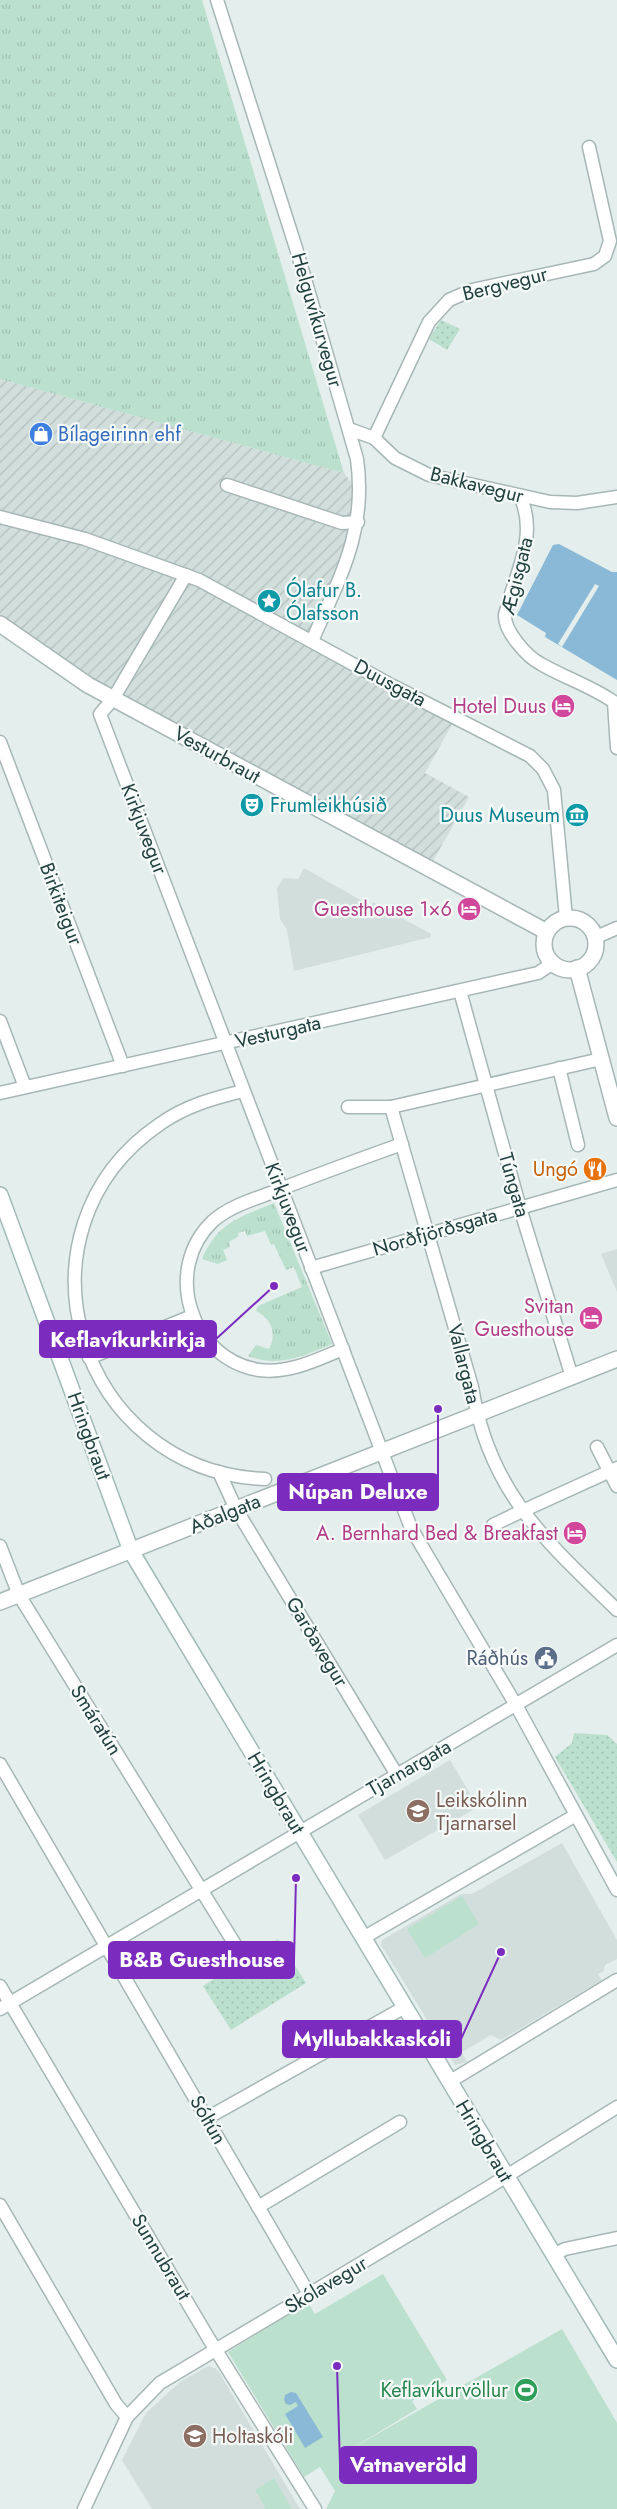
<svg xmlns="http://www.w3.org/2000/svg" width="617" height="2509" viewBox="0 0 617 2509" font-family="Jost,sans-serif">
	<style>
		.built { fill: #d2dedc }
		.industrial { fill: url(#industrial-furrows) }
		.grass { fill: url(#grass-tufts) }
		.park { fill: url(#park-dots) }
		.garden { fill: #bce0ce }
		.water { fill: #89b9d6 }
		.pier { fill: #e4eeec }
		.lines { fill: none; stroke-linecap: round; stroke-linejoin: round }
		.minor-casing { stroke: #a6b7b5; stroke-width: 15 }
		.tertiary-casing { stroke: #a6b7b5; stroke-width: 18 }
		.secondary-casing { stroke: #a2bbb8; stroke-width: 18 }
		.minor { stroke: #fff; stroke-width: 12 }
		.tertiary { stroke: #fff; stroke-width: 15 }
		.secondary { stroke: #fff; stroke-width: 15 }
		.labels { text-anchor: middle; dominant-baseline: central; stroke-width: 4.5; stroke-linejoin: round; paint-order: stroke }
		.street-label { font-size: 20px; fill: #224140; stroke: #f5faf9 }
		.shop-label { font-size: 20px; fill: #366cbe; stroke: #f5faf9; text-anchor: start }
		.culture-label { font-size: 20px; fill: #0d838f; stroke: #f5faf9; text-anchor: start }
		.hotel-label { font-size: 20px; fill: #b23c85; stroke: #f5faf9; text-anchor: end }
		.food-label { font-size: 20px; fill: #c56008; stroke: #f5faf9; text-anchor: end }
		.service-label { font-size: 20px; fill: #4e5e75; stroke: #f5faf9; text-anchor: end }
		.education-label { font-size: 20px; fill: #785e54; stroke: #f5faf9; text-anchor: start }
		.leisure-label { font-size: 20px; fill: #27864d; stroke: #f5faf9; text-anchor: end }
		.leader { fill: none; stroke: #7b2cbf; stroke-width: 2 }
		.callout-dot { fill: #7b2cbf; stroke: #f5faf9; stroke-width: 2 }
		.callout { fill: #7b2cbf; stroke: #7b2cbf; stroke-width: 2 }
		.callout-label { font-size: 21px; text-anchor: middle; font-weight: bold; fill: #fff }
	</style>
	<defs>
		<pattern id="industrial-furrows" width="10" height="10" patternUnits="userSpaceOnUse" patternTransform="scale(1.25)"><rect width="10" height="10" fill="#d2dedc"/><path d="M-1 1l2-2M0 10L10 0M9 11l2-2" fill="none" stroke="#b4c0be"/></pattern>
		<pattern id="grass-tufts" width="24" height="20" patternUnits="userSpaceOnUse" patternTransform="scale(1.25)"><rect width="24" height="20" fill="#bce0ce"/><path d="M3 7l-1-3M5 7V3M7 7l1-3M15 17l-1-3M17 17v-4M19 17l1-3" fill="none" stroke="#a1c1b2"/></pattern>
		<pattern id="park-dots" width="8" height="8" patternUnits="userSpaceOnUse" patternTransform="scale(1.25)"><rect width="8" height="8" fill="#bce0ce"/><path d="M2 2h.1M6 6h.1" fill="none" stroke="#a1c1b2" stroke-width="1.8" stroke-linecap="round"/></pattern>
	</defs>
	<rect width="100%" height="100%" fill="#e4eeec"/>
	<g class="built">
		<path d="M304 868 371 906 373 902 431 934V937L294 971 287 930 280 919 277 888 284 878 298 879Z"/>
		<path d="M617 1249V1292L601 1254Z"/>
		<path d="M450 1760 478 1807 385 1860 358 1815Z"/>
		<path d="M562 1843 617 1940V1959L605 1965 604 1971 598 1974 602 1980 501 2040 491 2035 462 2052 467 2062 455 2065 381 1945 382 1940 461 1894H472Z"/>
		<path d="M208 2366 215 2368 219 2372 300 2509H152L122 2460 146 2413 180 2382Z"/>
	</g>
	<path class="industrial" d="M0 379 344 473 360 494 359 506 312 641 454 721 425 773 469 797 429 868 88 685 0 624Z"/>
	<g class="grass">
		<path d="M0 0H202L344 473 0 379Z"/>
		<path d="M274 1203 332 1344C303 1356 279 1368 248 1356L256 1345 269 1349C277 1334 272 1319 256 1311L258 1306 302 1287 294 1267 286 1270 274 1244 271 1245 265 1231 247 1236 245 1231 238 1233 239 1236 229 1242 230 1247 223 1250 227 1260 218 1264 202 1259C217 1223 240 1217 274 1203Z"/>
	</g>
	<g class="park">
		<path d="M441 320 460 329 447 350 429 339Z"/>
		<path d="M574 1733 607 1735 617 1744V1862L555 1757 572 1743Z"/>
		<path d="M278 1939 306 1983 231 2030 203 1986Z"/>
	</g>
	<g class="garden">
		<path d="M462 1896 479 1924 425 1958 407 1929Z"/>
		<path d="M383 2274 447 2380 412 2401 417 2409 351 2449 562 2329 617 2423V2509H326L335 2491 320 2467 304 2477 228 2352 308 2303 315 2314Z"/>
		<path d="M274 2478 292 2509H266L255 2490Z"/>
	</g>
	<g class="water">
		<path d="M559 544 612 572H617V680L545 637 546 633 517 615 553 545Z"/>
		<path d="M291 2392 296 2393 323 2437 305 2448 285 2414 298 2406 296 2402 290 2405 286 2404 284 2400 285 2395Z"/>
	</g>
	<path class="pier" d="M595 584 599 586 562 647 558 644Z"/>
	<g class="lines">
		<g class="minor-casing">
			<g id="minor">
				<path d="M217 0 296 248 357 459C367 531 340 577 312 641"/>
				<path d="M349 429 374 438 395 458 429 475 550 502 577 503 617 497"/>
				<path d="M374 438 429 322 449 300 472 290 594 264 605 256 610 241 589 147"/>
				<path d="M227 485 342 523 358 522"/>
				<path d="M520 496C539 537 514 575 505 615 504 631 527 657 541 664 565 678 591 686 614 702L617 748"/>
				<path d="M0 517 85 539 199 580 393 686 530 756 543 769 554 790 566 918"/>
				<path d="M186 575 113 699 100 714 411 1528 516 1705 617 1890"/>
				<path d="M0 742 123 1066"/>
				<path d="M594 938 617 928"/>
				<path d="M460 991 520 1208 572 1377"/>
				<path d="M0 1021 25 1087"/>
				<path d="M559 1068 578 1145"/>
				<path d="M243 1091C214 1098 185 1106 160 1124 3 1231 78 1472 265 1479"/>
				<path d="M0 1093 538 973 553 963"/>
				<path d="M348 1107H391L601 1059"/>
				<path d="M391 1107 472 1387C489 1492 545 1540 617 1610"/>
				<path d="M311 1268 617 1180"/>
				<path d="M343 1349C316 1360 289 1374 259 1370 190 1359 162 1269 213 1221 231 1205 256 1199 278 1190 319 1174 360 1159 402 1144"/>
				<path d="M89 1358 192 1316"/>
				<path d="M597 1447 617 1486"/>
				<path d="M219 1472 236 1509 397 1775"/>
				<path d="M529 1508 617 1468"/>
				<path d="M493 1525 522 1511"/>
				<path d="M0 1546 19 1595 244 1959"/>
				<path d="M0 1764 309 2294"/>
				<path d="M363 1938 576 1815"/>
				<path d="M0 1986 209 2339 315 2509"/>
				<path d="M0 2009 617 1645"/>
				<path d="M449 2082 617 1980"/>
				<path d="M207 2118 405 2007"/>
				<path d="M0 2205 116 2404 127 2417"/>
				<path d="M258 2207 400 2122"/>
				<path d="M553 2255 565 2249 617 2238"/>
				<path d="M84 2509 127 2417 160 2383 489 2187 617 2107"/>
			</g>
		</g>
		<g class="tertiary-casing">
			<g id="tertiary">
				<path d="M0 624 88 685 547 932"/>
				<circle cx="570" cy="944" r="26"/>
				<path d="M577 968 617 1118"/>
				<path d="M0 1602 617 1359"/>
			</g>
		</g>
		<g class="secondary-casing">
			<path id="secondary" d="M0 1195 131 1551 617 2360"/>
		</g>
		<use href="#minor" class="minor"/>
		<use href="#tertiary" class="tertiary"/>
		<use href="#secondary" class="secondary"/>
	</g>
	<defs>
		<g id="shop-disc" transform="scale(1.25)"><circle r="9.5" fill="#3f7fe0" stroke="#f5faf9"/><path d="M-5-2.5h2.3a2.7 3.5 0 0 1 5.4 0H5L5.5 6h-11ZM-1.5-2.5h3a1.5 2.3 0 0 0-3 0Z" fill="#fff"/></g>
		<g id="sight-disc" transform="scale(1.25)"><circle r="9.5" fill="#0f9aa8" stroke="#f5faf9"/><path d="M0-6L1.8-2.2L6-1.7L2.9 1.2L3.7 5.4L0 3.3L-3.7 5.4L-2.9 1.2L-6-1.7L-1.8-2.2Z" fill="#fff"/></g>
		<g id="hotel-disc" transform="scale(1.25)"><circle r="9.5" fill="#d1479c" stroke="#f5faf9"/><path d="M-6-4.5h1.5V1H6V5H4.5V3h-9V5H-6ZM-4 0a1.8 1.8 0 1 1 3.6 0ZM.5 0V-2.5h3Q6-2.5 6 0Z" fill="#fff"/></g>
		<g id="theatre-disc" transform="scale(1.25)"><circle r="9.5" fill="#0f9aa8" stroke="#f5faf9"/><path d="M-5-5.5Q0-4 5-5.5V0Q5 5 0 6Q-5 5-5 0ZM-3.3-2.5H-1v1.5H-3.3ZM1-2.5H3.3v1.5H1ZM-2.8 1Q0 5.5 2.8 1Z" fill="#fff"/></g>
		<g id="museum-disc" transform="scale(1.25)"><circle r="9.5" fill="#0f9aa8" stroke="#f5faf9"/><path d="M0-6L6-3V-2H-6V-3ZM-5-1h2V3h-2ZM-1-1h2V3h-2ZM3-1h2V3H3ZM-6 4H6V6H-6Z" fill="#fff"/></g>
		<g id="restaurant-disc" transform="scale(1.25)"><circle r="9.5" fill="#e8710a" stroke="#f5faf9"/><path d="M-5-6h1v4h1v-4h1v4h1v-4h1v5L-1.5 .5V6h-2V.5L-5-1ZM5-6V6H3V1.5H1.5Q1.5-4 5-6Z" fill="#fff"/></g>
		<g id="civic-disc" transform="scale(1.25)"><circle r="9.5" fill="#5c6f8a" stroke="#f5faf9"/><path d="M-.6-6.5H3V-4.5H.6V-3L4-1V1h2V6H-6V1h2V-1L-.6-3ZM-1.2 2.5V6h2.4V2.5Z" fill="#fff"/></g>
		<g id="school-disc" transform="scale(1.25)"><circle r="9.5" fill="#8d6e63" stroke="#f5faf9"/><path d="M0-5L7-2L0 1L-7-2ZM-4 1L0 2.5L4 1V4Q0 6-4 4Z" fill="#fff"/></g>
		<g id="stadium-disc" transform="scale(1.25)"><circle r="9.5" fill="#2e9e5b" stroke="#f5faf9"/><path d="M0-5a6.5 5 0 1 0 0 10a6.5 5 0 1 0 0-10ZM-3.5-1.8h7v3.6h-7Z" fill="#fff"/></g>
	</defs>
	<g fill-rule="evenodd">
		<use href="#shop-disc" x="41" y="434"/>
		<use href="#sight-disc" x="269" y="601"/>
		<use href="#hotel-disc" x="563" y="706"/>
		<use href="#theatre-disc" x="252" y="805"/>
		<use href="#museum-disc" x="577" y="815"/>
		<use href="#hotel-disc" x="469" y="909"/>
		<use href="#restaurant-disc" x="595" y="1169"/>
		<use href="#hotel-disc" x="591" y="1318"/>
		<use href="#hotel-disc" x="575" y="1533"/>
		<use href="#civic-disc" x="546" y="1658"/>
		<use href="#school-disc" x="418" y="1811"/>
		<use href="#stadium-disc" x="526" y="2390"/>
		<use href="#school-disc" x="195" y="2436"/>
	</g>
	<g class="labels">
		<g class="street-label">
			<text transform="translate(505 284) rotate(-14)">Bergvegur</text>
			<text transform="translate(317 320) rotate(74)">Helguvíkurvegur</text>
			<text transform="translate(477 485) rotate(14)">Bakkavegur</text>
			<text transform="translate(517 576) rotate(-76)">Ægisgata</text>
			<text transform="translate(390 683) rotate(28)">Duusgata</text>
			<text transform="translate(217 755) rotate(29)">Vesturbraut</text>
			<text transform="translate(144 829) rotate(69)">Kirkjuvegur</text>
			<text transform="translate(61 904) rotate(69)">Birkiteigur</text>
			<text transform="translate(278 1032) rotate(-13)">Vesturgata</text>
			<text transform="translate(514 1185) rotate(74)">Túngata</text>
			<text transform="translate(288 1208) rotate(69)">Kirkjuvegur</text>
			<text transform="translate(435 1232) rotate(-16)">Norðfjörðsgata</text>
			<text transform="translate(464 1364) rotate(76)">Vallargata</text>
			<text transform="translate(89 1436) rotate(70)">Hringbraut</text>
			<text transform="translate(225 1514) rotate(-22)">Aðalgata</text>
			<text transform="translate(317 1642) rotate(59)">Garðavegur</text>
			<text transform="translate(96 1720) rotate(58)">Smáratún</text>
			<text transform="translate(409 1768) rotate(-30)">Tjarnargata</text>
			<text transform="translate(276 1793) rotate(59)">Hringbraut</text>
			<text transform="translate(208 2120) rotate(60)">Sóltún</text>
			<text transform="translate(484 2141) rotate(59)">Hringbraut</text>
			<text transform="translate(161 2257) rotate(59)">Sunnubraut</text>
			<text transform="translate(326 2285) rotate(-31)">Skólavegur</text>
		</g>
		<g class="shop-label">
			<text x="58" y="434">Bílageirinn ehf</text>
		</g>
		<g class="culture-label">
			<text x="286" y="590">Ólafur B.<tspan x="286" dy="23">Ólafsson</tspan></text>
			<text x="270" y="805">Frumleikhúsið</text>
			<text x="560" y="815" text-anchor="end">Duus Museum</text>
		</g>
		<g class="hotel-label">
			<text x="546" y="706">Hotel Duus</text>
			<text x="452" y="909">Guesthouse 1×6</text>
			<text x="574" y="1306">Svitan<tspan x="574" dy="23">Guesthouse</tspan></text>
			<text x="558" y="1533">A. Bernhard Bed &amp; Breakfast</text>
		</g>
		<g class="food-label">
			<text x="578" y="1169">Ungó</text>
		</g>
		<g class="service-label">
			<text x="528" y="1658">Ráðhús</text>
		</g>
		<g class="education-label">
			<text x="436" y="1800">Leikskólinn<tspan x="436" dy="23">Tjarnarsel</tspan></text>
			<text x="212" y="2436">Holtaskóli</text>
		</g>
		<g class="leisure-label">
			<text x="508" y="2390">Keflavíkurvöllur</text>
		</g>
	</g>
	<path class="leader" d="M274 1286L216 1339M438 1409L438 1492M296 1878L294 1960M501 1952L461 2039M337 2366L340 2465"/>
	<g class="callout-dot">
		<circle cx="274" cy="1286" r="5"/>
		<circle cx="438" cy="1409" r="5"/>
		<circle cx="296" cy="1878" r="5"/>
		<circle cx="501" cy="1952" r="5"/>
		<circle cx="337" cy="2366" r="5"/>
	</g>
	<g class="callout">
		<rect x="40" y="1321" width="176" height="36" rx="5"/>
		<rect x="278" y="1474" width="160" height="36" rx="5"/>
		<rect x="109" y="1942" width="185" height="36" rx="5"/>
		<rect x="283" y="2021" width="178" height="36" rx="5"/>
		<rect x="340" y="2447" width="136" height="36" rx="5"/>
	</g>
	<g class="callout-label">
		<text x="128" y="1347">Keflavíkurkirkja</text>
		<text x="358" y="1499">Núpan Deluxe</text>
		<text x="202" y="1967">B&amp;B Guesthouse</text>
		<text x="372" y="2046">Myllubakkaskóli</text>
		<text x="408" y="2472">Vatnaveröld</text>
	</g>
</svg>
